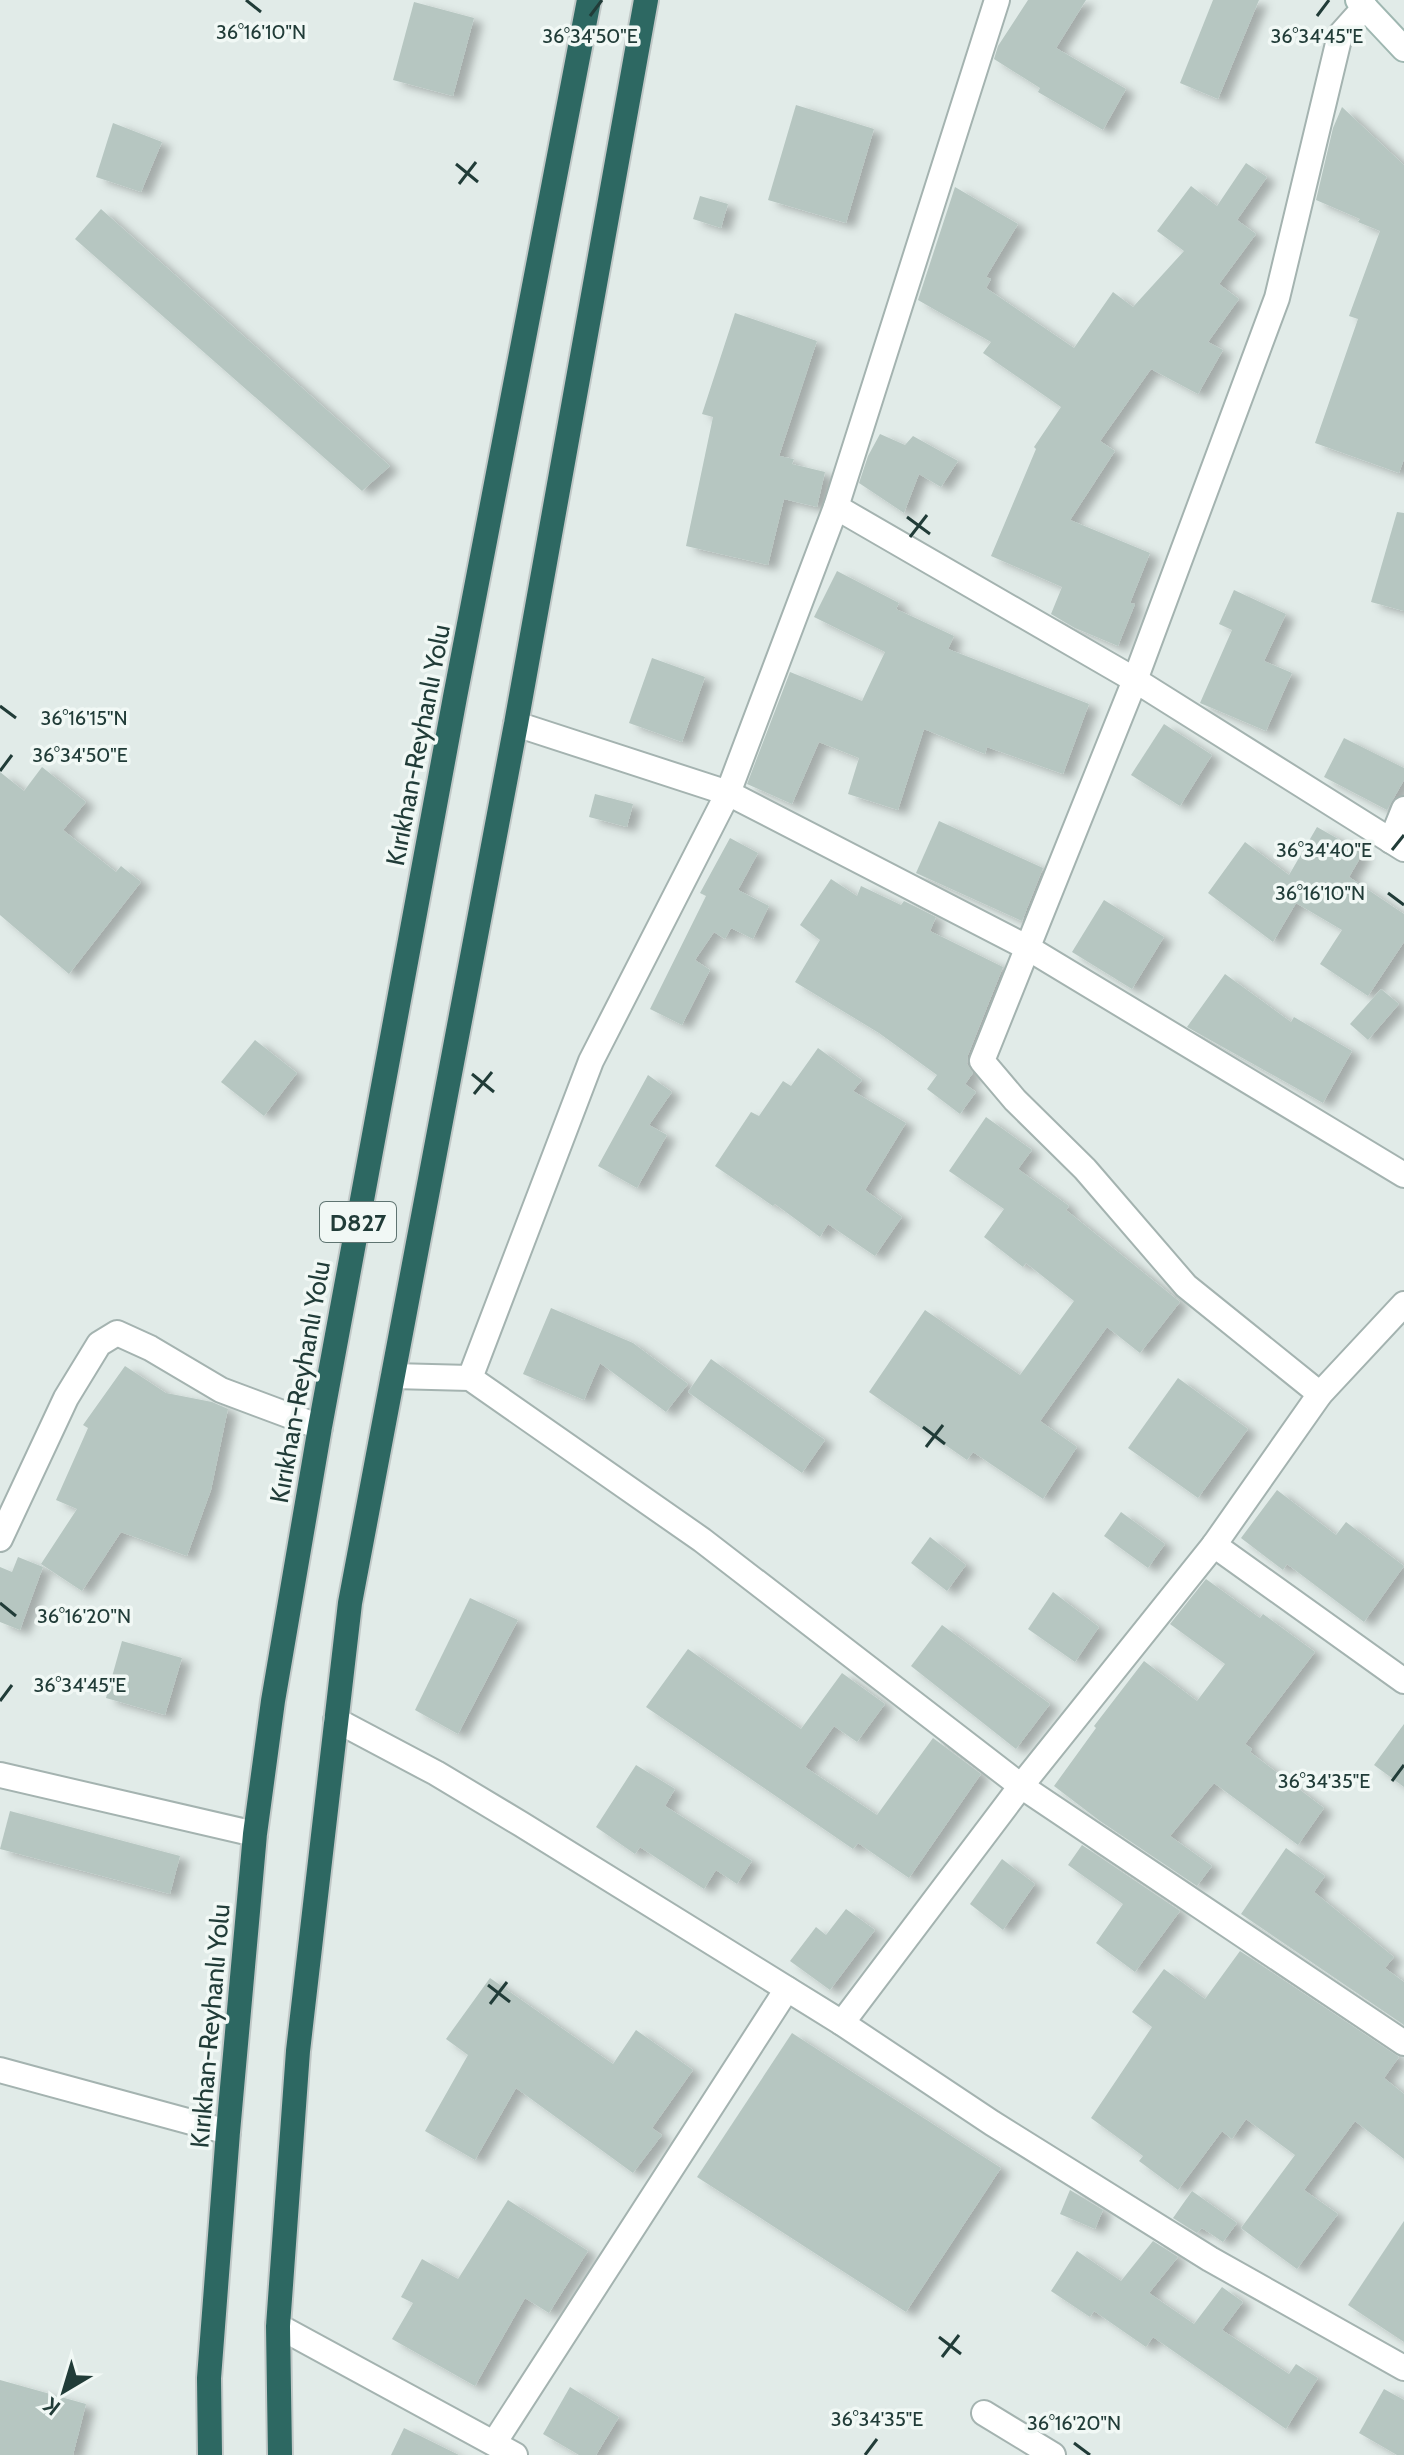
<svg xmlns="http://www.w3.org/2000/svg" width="1404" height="2455" viewBox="0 0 1404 2455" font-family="Cabin,sans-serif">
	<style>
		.building { fill: #b6c6c1; filter: url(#shadow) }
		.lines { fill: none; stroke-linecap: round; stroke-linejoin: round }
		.street-casing { stroke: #a4b3b0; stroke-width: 28 }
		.secondary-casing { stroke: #9fb7b1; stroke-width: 28 }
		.highway-casing { stroke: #c1c8c7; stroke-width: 28 }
		.street { stroke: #fff; stroke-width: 24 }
		.secondary { stroke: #fff; stroke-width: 24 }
		.highway { stroke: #2d6862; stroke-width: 24 }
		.ticks { fill: none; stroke: #213c38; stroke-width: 3 }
		.labels { text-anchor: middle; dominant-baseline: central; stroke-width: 7; stroke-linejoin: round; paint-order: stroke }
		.shield { fill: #f1f8f5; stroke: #5f7471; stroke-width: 2 }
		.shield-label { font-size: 24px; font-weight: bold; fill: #213c38 }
		.street-label { font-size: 26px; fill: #213c38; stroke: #f1f8f5 }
		.ticks-label { font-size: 20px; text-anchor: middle; fill: #213c38; stroke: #f1f8f5; stroke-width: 7; stroke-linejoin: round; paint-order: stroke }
	</style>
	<defs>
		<filter id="shadow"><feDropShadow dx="9" dy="5" stdDeviation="4" flood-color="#0004"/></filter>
	</defs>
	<rect width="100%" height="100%" fill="#e1ebe8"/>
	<g class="building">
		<path d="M1028 0H1086L1056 48 1126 89 1103 130 1038 92 1040 88 994 59 998 46Z"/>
		<path d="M1213 0H1259L1218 99 1180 83Z"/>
		<path d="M414 2 474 18 453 96 393 80Z"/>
		<path d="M796 105 874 129 846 223 768 200Z"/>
		<path d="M1342 107 1404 165V459L1399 473 1315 443 1358 319 1349 316 1380 231 1358 222 1360 219 1316 200 1333 128Z"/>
		<path d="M113 123 162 142 141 192 96 177Z"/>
		<path d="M1246 163 1267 177 1237 220 1256 234 1219 284 1239 299 1208 342 1223 350 1198 394 1151 369 1100 441 1115 451 1070 520 1150 553 1130 603 1135 604 1118 646 1075 628 1051 614 1062 587 991 556 1036 449 1034 447 1061 407 983 353 991 342 918 300 955 187 1018 224 986 277 991 279 986 288 1074 348 1113 292 1133 307 1184 251 1157 231 1191 186 1217 206Z"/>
		<path d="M700 196 728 204 721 228 693 219Z"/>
		<path d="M101 209 390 466 362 491 75 239Z"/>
		<path d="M735 313 817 341 779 456 794 459 792 464 825 472 817 507 784 499 768 565 686 546 713 417 702 414Z"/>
		<path d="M880 434 905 445 913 436 958 461 941 487 919 474 904 513 859 483 868 456Z"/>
		<path d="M1397 512 1404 513V611L1371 602Z"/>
		<path d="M837 571 899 603 896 609 954 636 948 649 1089 704 1063 774 987 747 985 754 924 729 898 810 848 794 859 758 819 742 792 804 747 784 790 672 862 701 885 652 814 617Z"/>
		<path d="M1234 590 1286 614 1264 661 1292 673 1266 731 1200 703 1232 630 1219 624Z"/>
		<path d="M652 658 705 677 682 742 629 723Z"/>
		<path d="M1164 724 1212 755 1180 806 1131 775Z"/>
		<path d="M1344 738 1404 768V780L1387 810 1324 777Z"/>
		<path d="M42 767 86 802 63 830 116 872 121 866 141 882 69 974 0 915V772L24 791Z"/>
		<path d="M595 794 633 804 627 827 589 817Z"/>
		<path d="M939 821 1043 868 1022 921 916 873Z"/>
		<path d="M1317 827 1363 853 1349 877 1404 914V942L1368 996 1320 964 1342 930 1296 903 1273 942 1208 893 1245 842 1289 875Z"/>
		<path d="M730 838 758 853 738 890 769 906 753 939 731 928 725 939 714 932 695 960 710 970 682 1025 650 1009 706 896 700 893Z"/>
		<path d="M831 879 857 896 861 886 901 905 904 901 936 917 930 931 1003 967 968 1055 967 1064 973 1073 965 1084 976 1092 960 1114 927 1089 937 1075 879 1033 795 982 820 940 800 925Z"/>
		<path d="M1104 900 1164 937 1132 989 1072 952Z"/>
		<path d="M1225 974 1291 1022 1294 1017 1352 1051 1323 1103 1187 1027Z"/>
		<path d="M1381 989 1399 1004 1368 1040 1350 1024Z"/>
		<path d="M255 1040 297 1073 264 1116 221 1082Z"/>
		<path d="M818 1048 862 1080 853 1091 906 1123 865 1190 902 1217 875 1256 828 1224 820 1237 775 1204 773 1206 715 1166 751 1112 759 1116 783 1081 791 1086Z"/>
		<path d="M648 1075 672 1092 649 1125 667 1135 637 1188 598 1166Z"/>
		<path d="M986 1117 1032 1150 1018 1169 1069 1206 1066 1210 1180 1302 1140 1353 1107 1327 1040 1421 1077 1447 1043 1499 973 1452 967 1460 869 1392 925 1310 1020 1375 1074 1301 1026 1263 1023 1267 984 1237 1004 1209 949 1171Z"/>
		<path d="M551 1308 633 1343 688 1384 666 1412 600 1363 584 1400 523 1374Z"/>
		<path d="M711 1359 825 1440 802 1473 688 1392Z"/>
		<path d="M125 1366 166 1393 212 1402 228 1409 211 1490 187 1556 121 1532 82 1591 41 1564 77 1509 56 1500 88 1428 83 1425Z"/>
		<path d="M1178 1378 1248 1429 1198 1498 1128 1448Z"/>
		<path d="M1277 1490 1336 1535 1346 1522 1404 1566 1364 1622 1287 1564 1283 1570 1241 1538Z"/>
		<path d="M1121 1512 1165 1544 1148 1568 1104 1536Z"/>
		<path d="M930 1537 966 1565 947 1591 911 1563Z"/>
		<path d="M18 1557 43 1567 20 1630 0 1622V1567L12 1572Z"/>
		<path d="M1206 1579 1260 1618 1263 1614 1315 1652 1245 1744 1252 1749 1250 1752 1324 1808 1298 1845 1214 1783 1170 1836 1212 1866 1197 1886 1100 1821 1054 1786 1096 1728 1094 1726 1144 1661 1197 1701 1225 1664 1170 1624Z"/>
		<path d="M1053 1592 1099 1627 1075 1662 1028 1629Z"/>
		<path d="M470 1598 518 1620 458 1734 415 1710Z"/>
		<path d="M942 1625 1050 1704 1016 1749 911 1666Z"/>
		<path d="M122 1641 182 1658 165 1715 106 1698Z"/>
		<path d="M688 1649 801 1729 842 1673 885 1704 857 1742 834 1726 805 1767 877 1815 933 1738 981 1774 909 1878 858 1843 853 1849 646 1707Z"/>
		<path d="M1404 1724V1787L1374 1765Z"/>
		<path d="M636 1765 675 1789 665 1806 752 1861 737 1884 716 1870 704 1889 640 1847 635 1854 596 1827Z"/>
		<path d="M10 1811 180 1856 170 1894 0 1849Z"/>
		<path d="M1082 1845 1180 1911 1135 1972 1096 1943 1123 1904 1068 1865Z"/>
		<path d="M1286 1848 1325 1876 1314 1892 1394 1957 1385 1968 1404 1982V2025L1241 1914Z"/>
		<path d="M1002 1859 1035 1884 1003 1930 970 1904Z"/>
		<path d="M846 1909 875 1930 830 1990 790 1961 816 1927 826 1935Z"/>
		<path d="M1240 1951 1399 2057 1384 2078 1404 2094V2159L1355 2121 1304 2190 1338 2214 1297 2269 1241 2228 1295 2155 1246 2119 1232 2139 1222 2131 1178 2190 1139 2161 1143 2156 1091 2118 1152 2027 1132 2012 1164 1969 1205 1999Z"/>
		<path d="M490 1978 613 2064 636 2030 693 2070 652 2128 662 2135 633 2173 516 2088 475 2160 425 2131 468 2055 446 2039Z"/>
		<path d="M792 2033 1001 2168 906 2312 697 2177Z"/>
		<path d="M1070 2190 1103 2210 1095 2229 1060 2214Z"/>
		<path d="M1192 2191 1237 2223 1223 2242 1202 2228 1197 2233 1173 2218Z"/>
		<path d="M508 2200 588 2251 549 2313 525 2298 475 2386 392 2339 413 2303 401 2297 422 2259 458 2279Z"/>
		<path d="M1404 2221V2342L1348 2305Z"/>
		<path d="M1153 2241 1178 2257 1149 2293 1194 2324 1222 2287 1243 2302 1222 2330 1289 2374 1296 2364 1318 2378 1286 2429 1153 2337 1146 2347 1094 2311 1090 2317 1051 2291 1077 2251 1121 2281Z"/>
		<path d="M0 2380 86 2404 73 2455H0Z"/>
		<path d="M570 2387 619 2417 596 2455H579L543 2434Z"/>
		<path d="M1384 2389 1404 2400V2455H1397L1359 2433Z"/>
		<path d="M404 2428 459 2455H391Z"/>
	</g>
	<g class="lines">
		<g class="street-casing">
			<g id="street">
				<path d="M836 507 1135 680 1404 849"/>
				<path d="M516 724 728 793 1028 948 1404 1175"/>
				<path d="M1391 841 1404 809"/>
				<path d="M393 1376 470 1378 702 1540 1021 1786 1404 2043"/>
				<path d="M470 1378 591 1061 728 793 836 507 997 0"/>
				<path d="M1320 1394 1186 1286 1085 1169 1015 1100 982 1061 1135 680 1277 298 1340 35 1365 7"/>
				<path d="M0 1539 66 1398 99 1344 117 1333 150 1348 221 1390 320 1427"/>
				<path d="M1214 1545 1404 1681"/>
				<path d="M336 1720 436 1773 521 1824 842 2023 992 2123 1210 2259 1404 2368"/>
				<path d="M0 1775 255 1834"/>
				<path d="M842 2023 1021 1786 1214 1545 1320 1394 1404 1304"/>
				<path d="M0 2070 228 2132"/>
				<path d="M278 2326 515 2455"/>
				<path d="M984 2413 1053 2455"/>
				<path d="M494 2443 787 1989"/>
			</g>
		</g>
		<g class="secondary-casing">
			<path id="secondary" d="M1358 0 1404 49"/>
		</g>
		<g class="highway-casing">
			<g id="highway">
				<path d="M210 2455 209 2378 228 2132 255 1834 273 1701 320 1427 455 697 589 0"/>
				<path d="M280 2455 278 2326 298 2051 350 1603 516 724 646 0"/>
			</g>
		</g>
		<use href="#street" class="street"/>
		<use href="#secondary" class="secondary"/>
		<use href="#highway" class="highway"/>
	</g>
	<path class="ticks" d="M246 0 261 12M590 16 602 0M1317 16 1329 0M456 164 478 182M459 184 476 162M907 517 930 534M910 537 927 515M0 706 16 718M0 771 12 755M1392 850 1404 835M1388 893 1404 905M472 1074 494 1092M474 1094 492 1072M923 1427 945 1444M926 1447 943 1425M0 1603 16 1616M0 1701 12 1685M1392 1781 1404 1765M488 1985 510 2002M490 2004 507 1982M939 2337 961 2354M942 2357 959 2335M1074 2443 1090 2455M865 2455 877 2439"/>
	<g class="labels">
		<rect class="shield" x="320" y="1202" width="76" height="40" rx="6"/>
		<g class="shield-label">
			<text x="358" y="1222">D827</text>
		</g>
		<g class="street-label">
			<text transform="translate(418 745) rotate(-79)">Kırıkhan-Reyhanlı Yolu</text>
			<text transform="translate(300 1382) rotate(-80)">Kırıkhan-Reyhanlı Yolu</text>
			<text transform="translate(210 2026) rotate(-85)">Kırıkhan-Reyhanlı Yolu</text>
		</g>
	</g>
	<g class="ticks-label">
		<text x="261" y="39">36°16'10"N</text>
		<text x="590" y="43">36°34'50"E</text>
		<text x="1317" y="43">36°34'45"E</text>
		<text x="84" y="725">36°16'15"N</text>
		<text x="80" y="762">36°34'50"E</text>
		<text x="1324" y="857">36°34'40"E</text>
		<text x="1320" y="900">36°16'10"N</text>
		<text x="84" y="1623">36°16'20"N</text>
		<text x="80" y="1692">36°34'45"E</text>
		<text x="1324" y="1788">36°34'35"E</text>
		<text x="877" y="2426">36°34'35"E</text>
		<text x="1074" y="2430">36°16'20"N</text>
	</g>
	<g transform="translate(64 2391) rotate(218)" stroke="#f1f8f5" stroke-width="6" paint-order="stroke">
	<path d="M0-6L14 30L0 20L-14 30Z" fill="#213c38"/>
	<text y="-12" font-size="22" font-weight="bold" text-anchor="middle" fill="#213c38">K</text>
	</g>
</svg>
